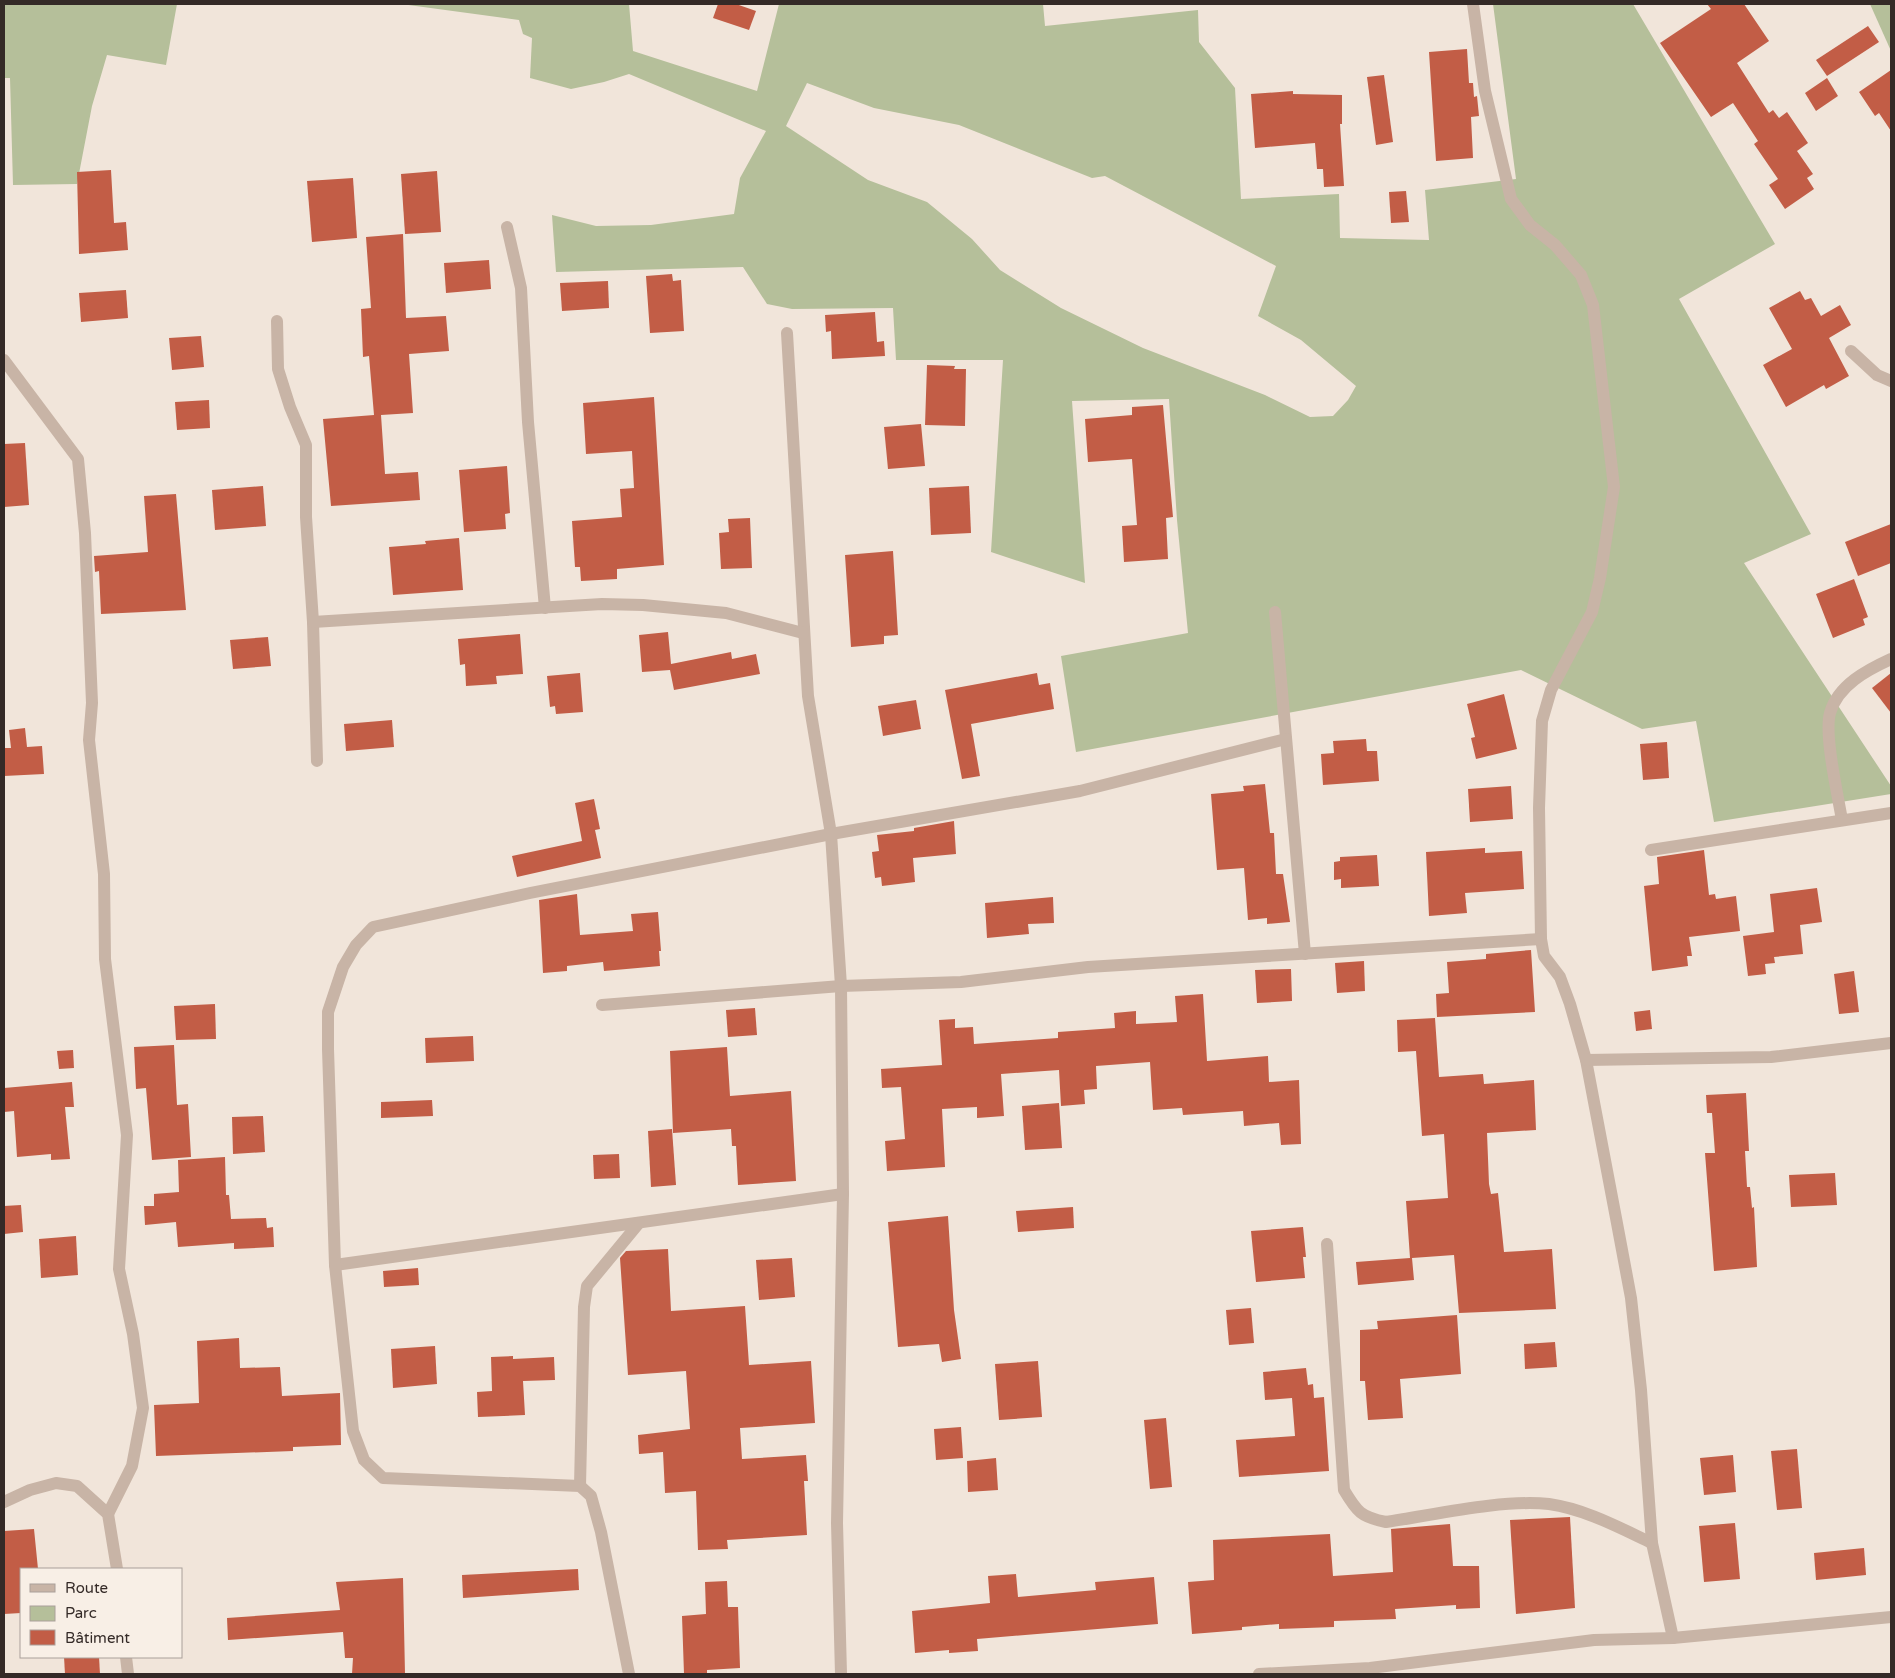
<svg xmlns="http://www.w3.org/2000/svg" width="1895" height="1678" viewBox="0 0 1895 1678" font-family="'Varela Round',sans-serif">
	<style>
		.green { fill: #b5bf9a; fill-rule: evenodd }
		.building { fill: #c25d46 }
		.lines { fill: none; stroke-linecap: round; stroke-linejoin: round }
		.street { stroke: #c8b4a6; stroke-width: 12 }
	</style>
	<rect width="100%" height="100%" fill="#f1e5da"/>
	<g class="green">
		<path d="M4 4H177L166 65 107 55 92 106 77 184 13 185 10 78H4Z"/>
		<path d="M401 4H629L633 51 757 91 779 4H1043L1045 26 1198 10 1199 42 1235 88 1241 199 1339 194 1340 238 1429 240 1425 190 1516 179 1493 4H1633L1775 244 1679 299 1811 534 1744 563 1891 786V794L1714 822 1696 721 1642 729 1521 670 1076 752 1061 656 1188 633 1177 520 1169 399 1072 401 1085 583 991 552 1003 360H896L893 308 792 309 767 304 743 267 556 272 552 215 596 226 651 225 734 214 740 178 766 131 629 74 604 82 571 89 530 78 532 38 523 34 519 20ZM807 83 874 108 959 125 1092 178 1105 176 1276 266 1258 316 1301 340 1356 386 1348 400 1333 416 1310 417 1265 395 1143 348 1061 308 1000 270 972 239 927 202 868 180 786 126Z"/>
		<path d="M1870 4H1891V51Z"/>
	</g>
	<g class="building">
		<path d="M718 4H736L756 11 749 30 713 18Z"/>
		<path d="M1707 4H1744L1769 41 1737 63 1769 113 1773 110 1779 118 1787 112 1808 143 1797 151 1813 174 1807 178 1814 189 1785 209 1769 185 1778 179 1754 144 1758 141 1733 103 1711 117 1660 43 1711 9Z"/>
		<path d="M1868 26 1879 42 1827 76 1816 60Z"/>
		<path d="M1467 49 1469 83H1473L1474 97 1477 96 1479 116 1471 117 1473 158 1436 161 1429 52Z"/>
		<path d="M1891 70V131L1879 113 1875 116 1859 92Z"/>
		<path d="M1384 75 1393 142 1376 145 1367 77Z"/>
		<path d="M1827 78 1838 96 1816 111 1805 93Z"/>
		<path d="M1293 91V94L1342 95V124H1340L1344 186 1324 187 1323 169H1317L1315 143 1255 148 1251 94Z"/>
		<path d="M111 170 114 223 126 222 128 250 79 254 77 172Z"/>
		<path d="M437 171 441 232 405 234 401 174Z"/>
		<path d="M353 178 357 238 312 242 307 181Z"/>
		<path d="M1406 191 1409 222 1391 223 1389 192Z"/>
		<path d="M403 234 406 318 446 316 449 351 409 354 413 413 381 415 385 474 418 472 420 500 331 506 323 419 374 415 369 356 363 357 361 309 371 308 366 237Z"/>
		<path d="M489 260 491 289 446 293 444 263Z"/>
		<path d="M672 274 673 281 681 280 684 331 650 333 646 276Z"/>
		<path d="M608 281 609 308 562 311 560 283Z"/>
		<path d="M126 290 128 318 81 322 79 293Z"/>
		<path d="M1800 291 1805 300 1811 298 1821 316 1840 305 1851 325 1829 338 1849 376 1826 389 1824 385 1786 407 1763 365 1792 349 1769 308Z"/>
		<path d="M875 312 877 342 884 341 885 356 832 359 831 331 826 332 825 315Z"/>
		<path d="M201 336 204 367 172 370 169 338Z"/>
		<path d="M927 365 955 366 954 369H966L965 426 925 425Z"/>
		<path d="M654 397 664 565 617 569V579L581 581 580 567H575L572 521 622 517 620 489 634 488 632 451 586 454 583 403Z"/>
		<path d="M209 400 210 428 177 430 175 402Z"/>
		<path d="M1163 405 1173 517 1166 518 1168 559 1124 562 1122 526 1137 525 1132 459 1088 462 1085 419 1132 415V407Z"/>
		<path d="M921 424 925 466 888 469 884 427Z"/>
		<path d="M25 443 29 505 4 507V444Z"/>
		<path d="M507 466 510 513 505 514 506 529 464 532 459 470Z"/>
		<path d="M263 486 266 526 215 530 212 490Z"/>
		<path d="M969 486 971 533 931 535 929 488Z"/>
		<path d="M176 494 186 610 101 614 99 571 95 572 94 556 148 552 144 496Z"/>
		<path d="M750 518 752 568 721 569 719 533 729 532 728 519Z"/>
		<path d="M1891 524V563L1858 576 1845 542Z"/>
		<path d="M459 538 463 590 393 595 389 547 426 544 425 541Z"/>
		<path d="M893 551 898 635 884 636V644L851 647 845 555Z"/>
		<path d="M1854 579 1868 617 1863 619 1865 625 1833 638 1816 594Z"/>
		<path d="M668 632 671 664 731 652 732 659 756 654 760 674 674 690 670 670 642 672 639 635Z"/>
		<path d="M520 634 523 674 496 676 497 684 466 686 465 664 460 665 458 639Z"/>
		<path d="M268 637 271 666 233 669 230 640Z"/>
		<path d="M580 673 583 712 556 714 555 706 550 707 547 676Z"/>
		<path d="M1037 673 1039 685 1050 683 1054 709 971 724 980 776 962 779 945 690Z"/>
		<path d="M1891 673V713L1872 688Z"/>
		<path d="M1504 694 1517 749 1476 759 1471 738 1475 737 1467 704Z"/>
		<path d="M916 700 921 729 883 736 878 706Z"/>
		<path d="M392 720 394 747 346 751 344 724Z"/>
		<path d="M25 728 27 747 42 746 44 774 4 776V748H11L9 730Z"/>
		<path d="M1366 739 1367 751H1377L1379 781 1323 785 1321 754 1334 753 1333 741Z"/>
		<path d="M1667 742 1669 778 1643 780 1640 744Z"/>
		<path d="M1265 784 1270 833H1274L1276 874H1283L1290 922 1267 924V918L1248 920 1244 868 1217 870 1211 794 1244 791 1243 786Z"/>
		<path d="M1511 786 1513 819 1470 822 1468 789Z"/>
		<path d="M594 799 600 829 595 830 601 858 517 877 512 856 582 841 575 803Z"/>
		<path d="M954 821 956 854 913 858 915 882 882 886 881 877 875 878 872 852 879 851 877 835 914 831V828Z"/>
		<path d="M1485 848V853L1522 851 1524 889 1465 893 1467 913 1429 916 1426 852Z"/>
		<path d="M1704 850 1709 895 1715 894 1716 899 1736 896 1740 931 1689 937 1692 956H1687L1688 966 1652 971 1644 886 1659 884 1657 857Z"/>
		<path d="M1377 855 1379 886 1341 888V879L1334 880V862L1340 861V857Z"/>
		<path d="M1817 888 1822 922 1800 925 1803 954 1774 957 1775 963 1765 964 1766 974 1748 976 1743 936 1774 932 1770 894Z"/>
		<path d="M577 894 580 935 633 931 631 914 658 912 661 951H659L660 966 604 971 603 962 567 966V971L543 973 539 900Z"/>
		<path d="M1053 897 1054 923 1028 924 1029 934 987 938 985 903Z"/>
		<path d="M1531 950 1535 1012 1437 1017 1436 994 1449 993 1447 962 1486 959V954Z"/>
		<path d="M1364 961 1365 991 1337 993 1335 963Z"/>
		<path d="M1291 969 1292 1001 1257 1003 1255 970Z"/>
		<path d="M1854 971 1859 1012 1839 1014 1834 974Z"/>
		<path d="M1203 994 1207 1061 1268 1056 1269 1082 1299 1080 1301 1144 1281 1145 1279 1123 1244 1126 1243 1111 1183 1115 1182 1108 1153 1110 1150 1062 1096 1066 1097 1089 1084 1090 1085 1104 1061 1106 1059 1070 1001 1074 1004 1116 977 1118V1107L942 1109 945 1167 887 1171 885 1141 905 1139 901 1087 882 1088 881 1069 942 1065 939 1020 955 1019V1028L973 1027 974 1044 1058 1038V1032L1115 1028 1114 1013 1136 1011V1024L1177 1022 1175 996Z"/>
		<path d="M215 1004 216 1039 176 1040 174 1006Z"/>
		<path d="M755 1008 757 1035 728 1037 726 1010Z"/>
		<path d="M1650 1010 1652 1029 1636 1031 1634 1012Z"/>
		<path d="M1435 1018 1439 1077 1483 1074 1484 1084 1534 1080 1536 1130 1487 1133 1489 1184 1491 1194 1498 1193 1504 1252 1552 1249 1556 1309 1459 1313 1454 1255 1412 1258 1414 1280 1358 1285 1356 1262 1410 1258 1406 1201 1448 1198 1444 1134 1422 1136 1416 1051 1398 1052 1397 1020Z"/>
		<path d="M473 1036 474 1061 426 1063 425 1038Z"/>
		<path d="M174 1045 177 1105 188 1104 191 1157 152 1160 146 1088 136 1089 134 1047Z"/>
		<path d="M727 1047 730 1096 791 1091 796 1181 738 1185 736 1146H732L731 1129 673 1133 670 1051Z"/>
		<path d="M73 1050 74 1068 59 1069 57 1051Z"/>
		<path d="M72 1082 74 1107H65L70 1159 51 1160V1154L17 1157 14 1111 4 1112V1088Z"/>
		<path d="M1746 1093 1749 1151H1745L1747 1187H1750L1752 1208 1754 1207 1757 1267 1714 1271 1705 1153H1715L1712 1113H1707L1706 1095Z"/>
		<path d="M432 1100 433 1116 381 1118V1102Z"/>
		<path d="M1059 1103 1062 1148 1025 1150 1022 1106Z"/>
		<path d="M263 1116 265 1152 233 1154 232 1117Z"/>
		<path d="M672 1129 676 1185 651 1187 648 1131Z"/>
		<path d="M619 1154 620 1178 594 1179 593 1155Z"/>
		<path d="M225 1157 226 1195H229L231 1219 266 1218 267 1228 273 1227 274 1247 234 1249V1243L178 1247 176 1222 145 1225 144 1206H154V1194L179 1192 178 1160Z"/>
		<path d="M1835 1173 1837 1205 1791 1207 1789 1175Z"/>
		<path d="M21 1205 23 1232 4 1234V1206Z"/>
		<path d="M1073 1207 1074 1228 1018 1232 1016 1211Z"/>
		<path d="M948 1216 954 1310 961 1359 942 1362 939 1344 898 1347 888 1222Z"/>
		<path d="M1303 1227 1306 1257H1303L1305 1278 1256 1282 1251 1231Z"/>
		<path d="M76 1236 78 1275 41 1278 39 1239Z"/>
		<path d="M668 1249 671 1311 745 1306 749 1365 811 1361 815 1423 740 1428 742 1459 806 1455 808 1481H804L807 1535 727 1540 728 1549 698 1550 696 1491 665 1493 663 1452 639 1454 638 1435 690 1429 686 1371 628 1375 620 1258 626 1251Z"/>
		<path d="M792 1258 795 1297 759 1300 756 1260Z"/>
		<path d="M418 1268 419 1285 384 1287 383 1271Z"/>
		<path d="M1251 1308 1254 1343 1229 1345 1226 1310Z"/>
		<path d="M1457 1315 1461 1374 1400 1379 1403 1418 1368 1420 1365 1381H1360V1330L1378 1329 1377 1321Z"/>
		<path d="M239 1338 240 1368 280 1367 282 1396 340 1393 341 1445 293 1447V1451L156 1456 154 1405 199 1403 197 1341Z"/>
		<path d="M1555 1342 1557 1367 1525 1369 1524 1344Z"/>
		<path d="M435 1346 437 1384 393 1388 391 1349Z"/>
		<path d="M513 1356V1359L554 1357 555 1380 523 1381 525 1415 478 1417 477 1392 492 1391 491 1357Z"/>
		<path d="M1038 1361 1042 1417 999 1420 995 1364Z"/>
		<path d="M1306 1368 1308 1385 1313 1384 1314 1398 1324 1397 1329 1471 1239 1477 1236 1440 1295 1436 1292 1398 1265 1400 1263 1372Z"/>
		<path d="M1166 1418 1172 1487 1150 1489 1144 1420Z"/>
		<path d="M961 1427 963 1458 936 1460 934 1429Z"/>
		<path d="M1797 1449 1802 1508 1777 1510 1771 1451Z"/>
		<path d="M1733 1455 1736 1492 1704 1495 1700 1458Z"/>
		<path d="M996 1458 998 1490 968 1492 967 1461Z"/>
		<path d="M1570 1517 1575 1608 1516 1614 1510 1520Z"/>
		<path d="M1735 1523 1740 1579 1704 1582 1699 1526Z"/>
		<path d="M1450 1524 1453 1566H1479L1480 1608 1456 1609V1605L1395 1609 1396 1619 1334 1621V1627L1279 1629V1624L1242 1627V1630L1192 1634 1188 1582 1214 1580 1213 1540 1330 1534 1333 1576 1393 1572 1391 1529Z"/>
		<path d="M34 1529 38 1569H21V1613L4 1614V1531Z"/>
		<path d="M1864 1548 1866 1575 1816 1580 1814 1553Z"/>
		<path d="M578 1569 579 1590 463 1598 462 1575Z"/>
		<path d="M1016 1574 1018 1597 1096 1590 1095 1582 1154 1577 1158 1624 977 1639 978 1651 949 1653V1650L915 1653 912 1611 990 1603 988 1576Z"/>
		<path d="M403 1578 405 1674H352L353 1658H345L343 1632 228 1640 227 1618 340 1610 336 1582Z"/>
		<path d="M727 1581 728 1607H738L740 1668 707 1670V1674H684L682 1616 706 1614 705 1582Z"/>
		<path d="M64 1657H99L100 1674H65Z"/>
	</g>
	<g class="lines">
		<g class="street">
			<path d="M1473 4 1485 91 1511 199 1530 225 1555 245 1581 275 1593 305 1614 487 1600 578 1592 612 1551 690 1542 721 1539 808 1541 939 1544 956 1560 977 1570 1004 1586 1060 1616 1218 1631 1298 1641 1390 1652 1543 1673 1638"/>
			<path d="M507 227 521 288 528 422 545 608"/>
			<path d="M277 321 278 369 290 407 306 445V517L313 622 317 761"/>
			<path d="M787 333 808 696 831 834 841 986 843 1194 837 1523 841 1674"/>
			<path d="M1851 351 1877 375 1891 381"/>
			<path d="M4 360 78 459 85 533 92 703 89 740 104 874 105 959 127 1135 119 1269 133 1334 143 1408 132 1466 108 1514"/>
			<path d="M1275 612 1305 954"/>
			<path d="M313 622 602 604 643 605 726 613 803 633"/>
			<path d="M1842 820C1838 796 1824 735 1830 713 1838 685 1867 670 1891 659"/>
			<path d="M1651 850 1891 813"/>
			<path d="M602 1005 841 986 961 982 1088 967 1541 939"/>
			<path d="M1586 1060 1771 1057 1891 1043"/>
			<path d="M1327 1244 1344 1490C1357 1512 1361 1517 1386 1522 1434 1515 1502 1499 1549 1504 1585 1509 1620 1528 1652 1543"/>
			<path d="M335 1265 843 1194"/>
			<path d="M580 1486 584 1307 587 1286 639 1223"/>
			<path d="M4 1502 30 1490 56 1483 77 1486 108 1514 117 1569"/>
			<path d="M126 1657 128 1674"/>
			<path d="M629 1674 601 1532 591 1496 580 1486 383 1478 364 1460 353 1431 335 1265 328 1049V1012L343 967 356 945 373 927 530 893 831 834 1080 791 1286 739"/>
			<path d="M1259 1674 1370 1668 1594 1640 1673 1638 1891 1617"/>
		</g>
	</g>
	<rect width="1895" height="1678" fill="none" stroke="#342a27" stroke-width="10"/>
	<rect x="20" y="1568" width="162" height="90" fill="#f8efe6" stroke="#aaa09a"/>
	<rect x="30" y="1584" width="25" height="8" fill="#c8b4a6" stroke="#aaa09a"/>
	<text x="65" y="1593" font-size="15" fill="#342a27">Route</text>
	<rect x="30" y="1606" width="25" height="15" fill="#b5bf9a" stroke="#aaa09a"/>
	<text x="65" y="1618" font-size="15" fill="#342a27">Parc</text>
	<rect x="30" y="1630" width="25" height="15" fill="#c25d46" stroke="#aaa09a"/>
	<text x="65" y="1643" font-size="15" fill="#342a27">Bâtiment</text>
</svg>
